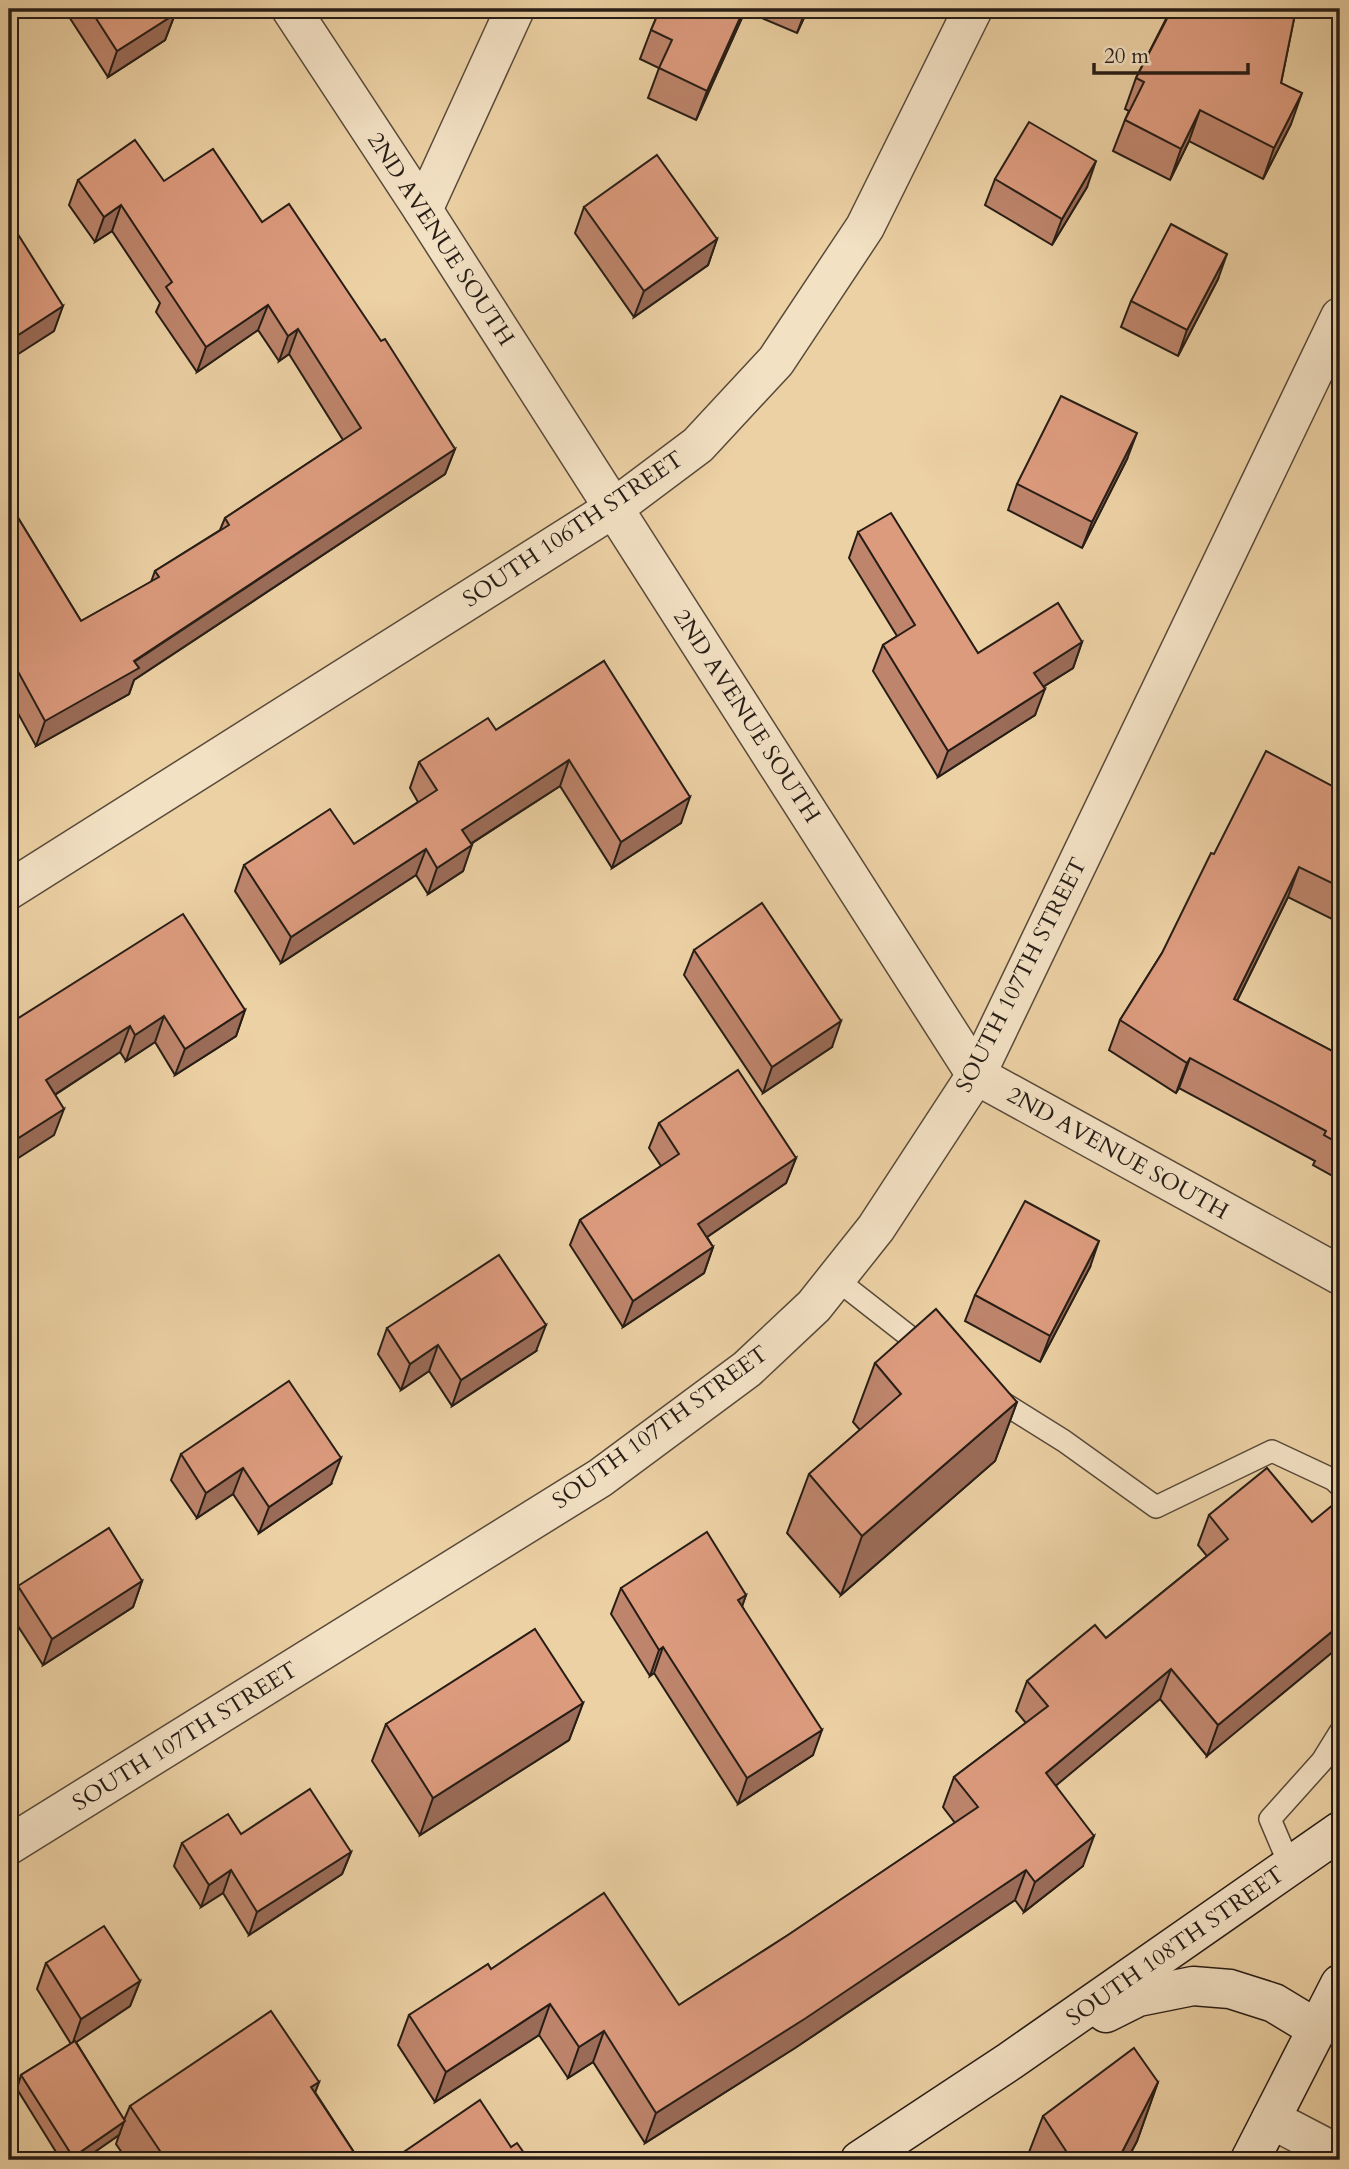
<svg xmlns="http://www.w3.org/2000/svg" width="1349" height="2169" viewBox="0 0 1349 2169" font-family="Cardo,serif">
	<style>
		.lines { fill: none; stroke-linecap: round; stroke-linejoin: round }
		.lane-casing { stroke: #584a3a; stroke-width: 24 }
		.street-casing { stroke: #584a3a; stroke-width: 41 }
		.secondary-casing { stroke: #271d16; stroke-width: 41 }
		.lane { stroke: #f3e1c4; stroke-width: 21 }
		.street { stroke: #f3e1c4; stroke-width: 38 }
		.secondary { stroke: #f3e1c4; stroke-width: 38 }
		.wall { fill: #be856c; stroke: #271d16; stroke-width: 2 }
		.shaded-wall { fill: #9b6c58; stroke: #271d16; stroke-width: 2 }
		.building { fill: #dd9b7e; stroke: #271d16; stroke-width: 2 }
		.labels { text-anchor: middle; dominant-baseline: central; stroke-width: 5; stroke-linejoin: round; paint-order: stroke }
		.street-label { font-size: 23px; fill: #271d16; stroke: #f3e1c4 }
	</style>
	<rect width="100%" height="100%" fill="#ecd1a4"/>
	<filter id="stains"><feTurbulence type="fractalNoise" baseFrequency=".00286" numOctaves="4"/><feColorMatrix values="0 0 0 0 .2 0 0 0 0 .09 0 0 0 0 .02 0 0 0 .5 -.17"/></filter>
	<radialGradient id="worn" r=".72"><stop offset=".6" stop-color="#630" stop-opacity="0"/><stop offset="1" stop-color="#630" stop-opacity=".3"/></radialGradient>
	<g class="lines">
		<g class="lane-casing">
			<g id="lane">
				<path d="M836 1279 928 1351"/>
				<path d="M992 1396 1064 1441 1156 1507 1272 1451 1334 1480 1340 1486"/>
				<path d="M1290 1866 1270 1819 1322 1761 1340 1732"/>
			</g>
		</g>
		<g class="street-casing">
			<g id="street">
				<path d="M291 9 423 210 976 1075 1340 1275"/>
				<path d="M423 210 515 9"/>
				<path d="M9 890 614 508 698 445 776 361 865 227 973 9"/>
				<path d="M9 1845 600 1478 747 1369 814 1306 876 1228 976 1075 1340 317"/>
				<path d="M1271 2119 1340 2155"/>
			</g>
		</g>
		<g class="secondary-casing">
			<g id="secondary">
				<path d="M1106 2013 1138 1997 1193 1986 1230 1989 1274 2003 1317 2029"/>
				<path d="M860 2160 1010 2061 1340 1831"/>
				<path d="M1250 2160 1340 1984"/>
			</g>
		</g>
		<use href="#lane" class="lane"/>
		<use href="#street" class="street"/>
		<use href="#secondary" class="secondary"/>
	</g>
	<g class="wall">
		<path d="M64 9H171L175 14 165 40 108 77Z"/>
		<path d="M660 9H808L797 33 745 11 696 120 648 98 659 68 640 59 651 30Z"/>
		<path d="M1169 9H1296L1281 83 1291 124 1263 179 1189 141 1170 180 1113 151 1125 120 1129 111 1125 109 1136 78 1167 17Z"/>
		<path d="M995 179 1087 187 1052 245 985 205Z"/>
		<path d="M78 180 164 181 262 222 455 449 445 474 134 680 129 694 36 746 9 697V503L81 621 151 582 155 571 220 530 225 518 343 440 289 354 279 361 258 330 197 372 156 312 160 303 112 231 95 242 69 205Z"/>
		<path d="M584 207 717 239 708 265 634 317 575 233Z"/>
		<path d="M1218 279 1178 356 1121 327 1131 301Z"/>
		<path d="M1127 459 1082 548 1008 510 1017 484Z"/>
		<path d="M858 532 978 653 1082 642 1073 668 1043 687 1035 715 938 777 873 671 883 645 897 636 849 558Z"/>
		<path d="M604 661 681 823 612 868 560 786 471 844 463 871 428 894 416 875 281 963 235 891 244 865 354 844 418 802 410 788 419 762 496 730Z"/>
		<path d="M1340 709V732L1333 729Z"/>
		<path d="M1338 821 1340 822V923L1288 897 1237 1001 1340 1055V1065L1337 1074 1340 1076V1180L1313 1165 1315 1161 1179 1088 1176 1093 1109 1050 1120 1020 1162 953Z"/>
		<path d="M694 950 832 1047 763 1093 684 975Z"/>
		<path d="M245 1010 236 1036 175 1075 155 1042 126 1061 120 1052 55 1095 54 1135 9 1024Z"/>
		<path d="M659 1123 796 1158 786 1183 707 1237 713 1247 704 1273 623 1327 570 1245 580 1220 661 1166 649 1148Z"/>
		<path d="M1090 1267 1040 1362 965 1321 975 1295Z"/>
		<path d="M387 1328 536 1351 452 1406 429 1371 401 1390 378 1354Z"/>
		<path d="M875 1363 1017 1402 995 1461 841 1595 787 1533 809 1474 860 1430 853 1422Z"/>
		<path d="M181 1454 331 1484 259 1533 233 1494 197 1518 171 1480Z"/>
		<path d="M1209 1515 1312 1522 1207 1756 1160 1699 1056 1785 1083 1866 1024 1912 1015 1900 795 2048 645 2143 593 2062 568 2078 539 2035 435 2102 398 2045 409 2015 491 1969 679 2005 788 1935 955 1823 943 1807 954 1777 1026 1723 1016 1711 1027 1681 1106 1638 1207 1556 1198 1545Z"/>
		<path d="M142 1581 133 1607 43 1665 9 1612 18 1586Z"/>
		<path d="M621 1588 746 1595 742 1606 813 1755 738 1804 654 1673 650 1676 611 1614Z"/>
		<path d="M583 1703 569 1740 420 1835 372 1761 386 1724Z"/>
		<path d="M241 1834 351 1852 342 1874 249 1935 223 1893 201 1907 174 1866 182 1843Z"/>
		<path d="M46 1963 140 1981 130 2006 76 2042 124 2120 130 2106 319 2082 315 2092 359 2160H127L116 2144 119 2135 83 2160H61L17 2089 21 2075 71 2044 37 1989Z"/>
		<path d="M1158 2082 1137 2141 1127 2160H1026L1043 2116Z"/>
	</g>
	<g class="shaded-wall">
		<path d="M744 9H746L696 120 707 91Z"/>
		<path d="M806 9H808L797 33Z"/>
		<path d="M175 14 165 40 108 77 117 51Z"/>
		<path d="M1302 93 1291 124 1263 179 1274 148Z"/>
		<path d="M1200 110 1189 141 1170 180 1181 149Z"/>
		<path d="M1096 161 1087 187 1052 245 1062 219Z"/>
		<path d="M121 205 112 231 95 242 104 217Z"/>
		<path d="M717 239 708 265 634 317 644 291Z"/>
		<path d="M1227 254 1218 279 1178 356 1187 330Z"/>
		<path d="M268 305 258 330 197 372 206 347Z"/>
		<path d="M63 306 54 331 9 360V341Z"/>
		<path d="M298 329 289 354 279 361 288 336Z"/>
		<path d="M1137 433 1127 459 1082 548 1092 522Z"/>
		<path d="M455 449 445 474 134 680 129 694 36 746 45 721Z"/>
		<path d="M1082 642 1073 668 1025 698 1034 673Z"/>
		<path d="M1045 689 1035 715 938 777 948 751Z"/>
		<path d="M569 760 560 786 453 855 462 830Z"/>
		<path d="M690 797 681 823 612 868 621 842Z"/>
		<path d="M1340 810V816L1337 825 1335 820Z"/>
		<path d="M472 845 463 871 428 894 437 868Z"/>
		<path d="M426 849 416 875 281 963 291 937Z"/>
		<path d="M1299 867 1288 897 1223 1029 1234 999Z"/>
		<path d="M245 1010 236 1036 175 1075 185 1049Z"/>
		<path d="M164 1016 155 1042 126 1061 135 1035Z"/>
		<path d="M841 1021 832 1047 763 1093 772 1067Z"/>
		<path d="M130 1026 120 1052 37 1106 46 1080Z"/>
		<path d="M1190 1058 1179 1088 1176 1093 1187 1063Z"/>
		<path d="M64 1109 54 1135 9 1164V1144Z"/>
		<path d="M796 1158 786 1183 688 1250 698 1224Z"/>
		<path d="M1099 1241 1090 1267 1040 1362 1050 1336Z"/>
		<path d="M713 1247 704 1273 623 1327 633 1301Z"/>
		<path d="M546 1325 536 1351 452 1406 461 1380Z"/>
		<path d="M438 1345 429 1371 401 1390 410 1364Z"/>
		<path d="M1017 1402 995 1461 841 1595 862 1536Z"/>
		<path d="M341 1458 331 1484 259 1533 269 1507Z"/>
		<path d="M243 1468 233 1494 197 1518 206 1493Z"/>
		<path d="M142 1581 133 1607 43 1665 52 1639Z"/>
		<path d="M746 1595 737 1621 738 1600Z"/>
		<path d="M1340 1625V1646L1207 1756 1218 1725Z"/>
		<path d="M663 1647 654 1673 650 1676 659 1650Z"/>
		<path d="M1171 1669 1160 1699 1035 1803 1046 1773Z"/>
		<path d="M583 1703 569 1740 420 1835 433 1798Z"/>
		<path d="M822 1730 813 1755 738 1804 747 1778Z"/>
		<path d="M1094 1836 1083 1866 1024 1912 1035 1882Z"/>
		<path d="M351 1852 342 1874 249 1935 257 1912Z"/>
		<path d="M231 1870 223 1893 201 1907 209 1885Z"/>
		<path d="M1026 1870 1015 1900 795 2048 645 2143 656 2113Z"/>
		<path d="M140 1981 130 2006 72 2045 81 2019Z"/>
		<path d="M550 2004 539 2035 435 2102 446 2072Z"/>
		<path d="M604 2031 593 2062 568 2078 579 2047Z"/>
		<path d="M319 2082 305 2120 311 2087Z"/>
		<path d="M1158 2082 1137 2141 1127 2160H1118Z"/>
		<path d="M124 2122 119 2135 83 2160H71L73 2157Z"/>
	</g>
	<g class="building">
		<path d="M90 9H171L175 14 117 51Z"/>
		<path d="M660 9H744L707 91 659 68 672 40 651 30Z"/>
		<path d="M1172 9H1296L1281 83 1302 93 1274 148 1200 110 1181 149 1125 120 1144 82 1136 78Z"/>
		<path d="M1029 122 1096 161 1062 219 995 179Z"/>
		<path d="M135 140 164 181 213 149 262 222 289 204 381 341 385 339 455 449 134 661 139 668 45 721 9 655V503L81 621 159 577 155 571 229 525 225 518 361 428 298 329 288 336 268 305 206 347 166 287 172 282 121 205 104 217 78 180Z"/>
		<path d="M657 155 717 239 644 291 584 207Z"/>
		<path d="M9 220 63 306 9 341Z"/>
		<path d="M1171 224 1227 254 1187 330 1131 301Z"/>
		<path d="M1061 396 1137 433 1092 522 1017 484Z"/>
		<path d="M891 513 978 653 1058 603 1082 642 1034 673 1045 689 948 751 883 645 915 625 858 532Z"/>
		<path d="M604 661 690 797 621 842 569 760 462 830 472 845 437 868 426 849 291 937 244 865 330 809 354 844 437 790 419 762 488 718 496 730Z"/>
		<path d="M1266 751 1340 790V810L1335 820 1340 822V887L1299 867 1234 999 1340 1055V1063L1335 1073 1340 1076V1144L1324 1135 1326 1131 1190 1058 1187 1063 1120 1020 1162 953 1211 853 1214 854Z"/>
		<path d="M762 903 841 1021 772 1067 694 950Z"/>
		<path d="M183 914 245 1010 185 1049 164 1016 135 1035 130 1026 46 1080 64 1109 9 1144V1024Z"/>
		<path d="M738 1070 796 1158 698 1224 713 1247 633 1301 580 1220 679 1154 659 1123Z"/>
		<path d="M1025 1201 1099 1241 1050 1336 975 1295Z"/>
		<path d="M499 1255 546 1325 461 1380 438 1345 410 1364 387 1328Z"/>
		<path d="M936 1309 1017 1402 862 1536 809 1474 901 1394 875 1363Z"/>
		<path d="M289 1381 341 1458 269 1507 243 1468 206 1493 181 1454Z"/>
		<path d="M1267 1468 1312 1522 1340 1499V1625L1218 1725 1171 1669 1046 1773 1094 1836 1035 1882 1026 1870 806 2018 656 2113 604 2031 579 2047 550 2004 446 2072 409 2015 488 1964 491 1969 604 1893 679 2005 788 1935 978 1807 954 1777 1048 1706 1027 1681 1095 1625 1106 1638 1228 1539 1209 1515Z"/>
		<path d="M109 1528 142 1581 52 1639 18 1586Z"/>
		<path d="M707 1532 746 1595 738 1600 822 1730 747 1778 663 1647 659 1650 621 1588Z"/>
		<path d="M535 1629 583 1703 433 1798 386 1724Z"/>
		<path d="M310 1789 351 1852 257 1912 231 1870 209 1885 182 1843 228 1814 241 1834Z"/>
		<path d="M104 1926 140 1981 81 2019 46 1963Z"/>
		<path d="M271 2011 319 2082 311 2087 359 2160H166L130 2106Z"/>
		<path d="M75 2041 125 2121 73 2157 21 2075Z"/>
		<path d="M1134 2048 1158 2082 1118 2160H1072L1043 2116Z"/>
		<path d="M480 2100 511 2147 517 2143 529 2160H392Z"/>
	</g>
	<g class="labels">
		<g class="street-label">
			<text transform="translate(441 239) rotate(57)">2ND AVENUE SOUTH</text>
			<text transform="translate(573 529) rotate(-34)">SOUTH 106TH STREET</text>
			<text transform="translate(747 716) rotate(57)">2ND AVENUE SOUTH</text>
			<text transform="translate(1021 975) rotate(-63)">SOUTH 107TH STREET</text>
			<text transform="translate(1118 1153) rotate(29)">2ND AVENUE SOUTH</text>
			<text transform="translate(660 1427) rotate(-36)">SOUTH 107TH STREET</text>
			<text transform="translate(185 1736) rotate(-32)">SOUTH 107TH STREET</text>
			<text transform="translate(1175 1946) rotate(-35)">SOUTH 108TH STREET</text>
		</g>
	</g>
	<rect width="1349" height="2169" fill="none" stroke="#ecd1a4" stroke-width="35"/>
	<rect x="10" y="10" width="1328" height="2148" fill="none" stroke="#271d16" stroke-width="3.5"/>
	<rect x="18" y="18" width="1314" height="2134" fill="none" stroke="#271d16" stroke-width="2"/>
	<path d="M1094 63v10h154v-10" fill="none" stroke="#271d16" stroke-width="3.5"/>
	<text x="1104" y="63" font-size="21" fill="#271d16" stroke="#f3e1c4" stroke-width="5" paint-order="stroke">20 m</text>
	<rect width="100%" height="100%" filter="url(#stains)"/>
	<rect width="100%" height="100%" fill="url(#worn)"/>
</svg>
